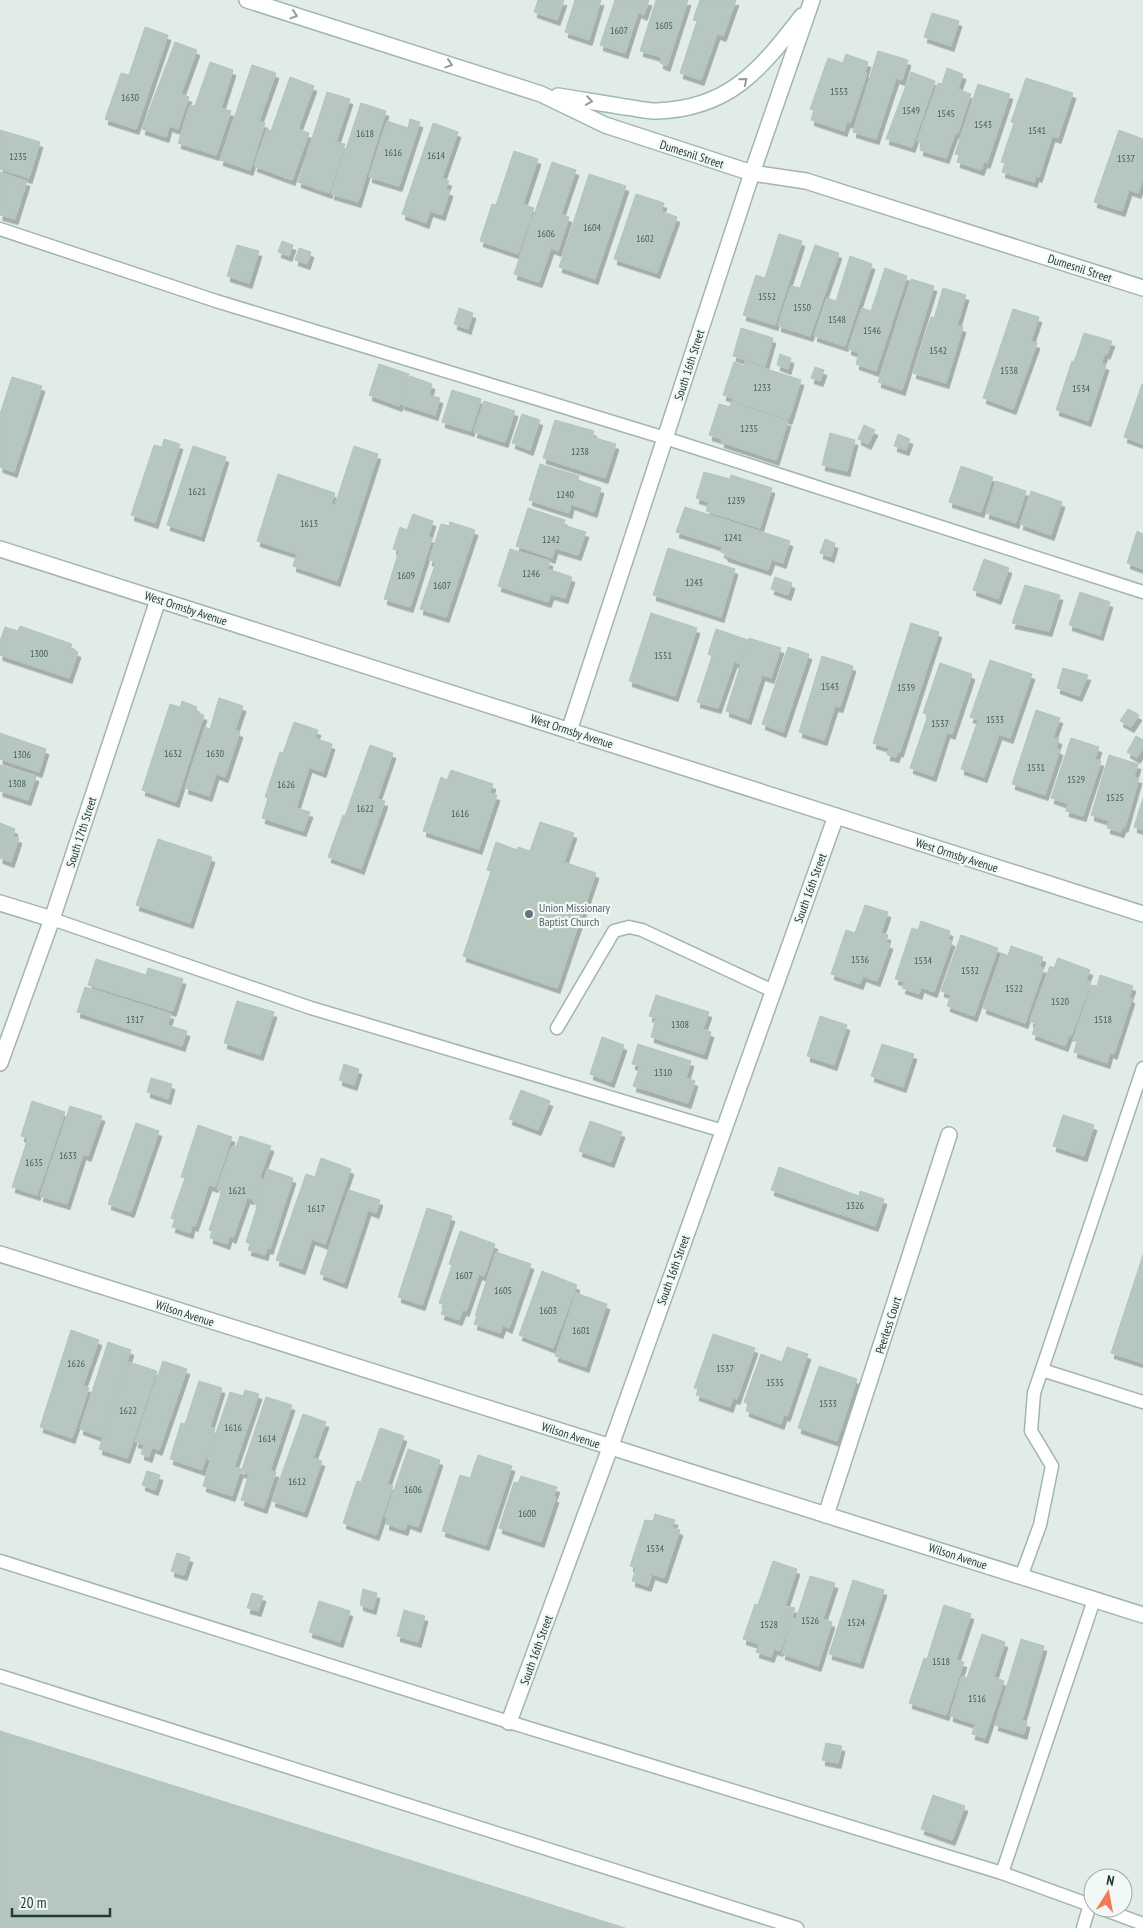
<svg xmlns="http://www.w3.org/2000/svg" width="1143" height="1928" viewBox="0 0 1143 1928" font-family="'PT Sans Narrow',sans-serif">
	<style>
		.building { fill: #b6c7c0; stroke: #b3c5bd; filter: url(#shadow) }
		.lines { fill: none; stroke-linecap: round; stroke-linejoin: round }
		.service-casing { stroke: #a4b4ae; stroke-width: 15 }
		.minor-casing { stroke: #a4b4ae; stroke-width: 18 }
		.secondary-casing { stroke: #9fb8ae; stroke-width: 18 }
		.service { stroke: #fff; stroke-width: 12 }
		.minor { stroke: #fff; stroke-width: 15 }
		.secondary { stroke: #fff; stroke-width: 15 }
		.oneway { stroke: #909e9a }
		.worship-dot { fill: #6b7280; stroke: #f2f8f5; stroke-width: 2 }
		.labels { text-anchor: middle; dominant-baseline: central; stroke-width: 4.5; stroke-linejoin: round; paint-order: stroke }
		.number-label { font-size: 10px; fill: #466057 }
		.street-label { font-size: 12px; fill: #213d34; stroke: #f2f8f5 }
		.worship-label { font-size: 12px; fill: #5b616d; stroke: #f2f8f5; text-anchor: start }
	</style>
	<defs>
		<filter id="shadow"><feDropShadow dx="3" dy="5.5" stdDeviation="0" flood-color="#0004"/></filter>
	</defs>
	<rect width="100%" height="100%" fill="#e1ece7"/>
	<g class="building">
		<path d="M538 0H564L557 20 534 12Z"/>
		<path d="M575 0H601L589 40 565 32Z"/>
		<path d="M615 0H649L644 15 638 12 625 53 600 45Z"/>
		<path d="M656 0H688L667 66 660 63 662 57 640 51Z"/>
		<path d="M700 0H736L723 36 717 34 701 80 680 73 697 21 693 20Z"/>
		<path d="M932 13 959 21 951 46 924 37Z"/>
		<path d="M145 27 168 35 136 129 105 119 121 73 129 75Z"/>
		<path d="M175 42 197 50 181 94 189 97 178 129 169 126 166 137 142 129Z"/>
		<path d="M878 51 908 60 902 80 896 78 876 139 853 132Z"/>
		<path d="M846 54 868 62 865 72 867 73 850 123 847 122 844 131 811 120 814 110 810 109 828 58 843 63Z"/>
		<path d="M210 62 233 70 221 108 231 111 216 155 178 143 190 105 195 106Z"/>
		<path d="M252 65 276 73 259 121 265 123 250 170 220 160Z"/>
		<path d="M947 68 963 74 958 89 971 94 958 133H955L946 158 920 150 922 143 917 141 938 83 942 84Z"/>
		<path d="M911 72 935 81 912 147 886 139Z"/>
		<path d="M290 77 314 86 298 129 309 133 292 180 254 166 267 129 271 131Z"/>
		<path d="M1026 78 1073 93 1058 138 1052 136 1039 177 1036 176 1034 182 1002 172 1005 163 1001 162 1014 123 1011 122Z"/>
		<path d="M978 84 1010 94 987 163 984 162 981 170 957 162 959 155 955 154Z"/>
		<path d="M327 92 350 99 336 142 345 144 329 193 298 182Z"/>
		<path d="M361 103 386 111 358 202 331 194Z"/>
		<path d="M410 119 420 122 399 186 369 177 387 121 408 128Z"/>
		<path d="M433 123 458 132 442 178 449 181 445 189 450 191 442 215 430 211 426 223 402 214Z"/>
		<path d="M0 130 40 142 29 178 0 169Z"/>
		<path d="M1119 130 1143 139V178L1138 193 1129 190 1122 211 1094 202Z"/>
		<path d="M514 151 538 159 523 204 534 208 518 254 480 241 492 204 496 205Z"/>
		<path d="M552 162 576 170 561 214 569 217 558 251 551 248 539 282 514 274Z"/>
		<path d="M0 172 27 181 15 219 0 215Z"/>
		<path d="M589 174 626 186 595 279 559 267Z"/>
		<path d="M636 194 664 203 661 211 677 217 657 273 614 259Z"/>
		<path d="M779 234 802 241 775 325 743 315 756 275 765 278Z"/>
		<path d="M282 241 293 245 289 256 278 252Z"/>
		<path d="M237 245 259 251 249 283 227 276Z"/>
		<path d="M815 245 839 253 810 336 778 326 791 286 800 288Z"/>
		<path d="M299 248 311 252 307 264 295 260Z"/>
		<path d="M850 256 872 264 845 346 814 336 827 298 836 301Z"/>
		<path d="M885 268 907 276 876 371 856 364 859 353 848 349 862 308 871 311Z"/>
		<path d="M911 279 934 286 902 390 878 382Z"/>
		<path d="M943 288 966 295 957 325 963 327 946 383 913 373 931 317 934 318Z"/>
		<path d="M459 308 473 313 468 329 454 324Z"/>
		<path d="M1013 309 1039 317 1031 341 1037 343 1013 409 983 398Z"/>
		<path d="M741 328 773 338 765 366 733 356Z"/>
		<path d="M1084 333 1112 341 1107 354 1105 353 1101 363 1106 365 1088 421 1056 410 1072 361 1074 362Z"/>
		<path d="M780 354 791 358 788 369 777 365Z"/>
		<path d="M734 362 744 366 745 362 801 380 789 419 732 401 733 398 723 395Z"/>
		<path d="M379 364 409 374 399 406 369 395Z"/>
		<path d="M815 367 824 370 820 381 811 378Z"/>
		<path d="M410 376 432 384 429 395 440 398 435 415 401 404Z"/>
		<path d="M12 377 42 386 14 472 0 467V414Z"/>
		<path d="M1142 384H1143V444L1124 437Z"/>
		<path d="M452 390 481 399 471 431 442 422Z"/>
		<path d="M484 401 515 411 505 442 474 432Z"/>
		<path d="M731 403 788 421 776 460 721 442 722 439 709 435 719 404 730 407Z"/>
		<path d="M522 414 540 420 530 450 512 443Z"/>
		<path d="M555 420 594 431 592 437 616 444 605 478 543 458Z"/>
		<path d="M864 425 875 430 868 444 858 439Z"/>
		<path d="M830 433 855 440 847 471 822 465Z"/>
		<path d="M898 434 910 439 906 450 894 446Z"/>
		<path d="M164 439 180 444 155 523 131 515 154 445 162 447Z"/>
		<path d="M193 446 226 457 201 536 167 525Z"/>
		<path d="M354 446 378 454 337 581 293 566 297 554 257 541 278 474 335 493 331 504 335 505Z"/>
		<path d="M540 464 579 476 578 480 601 488 594 512 571 504 569 513 529 500Z"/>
		<path d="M961 466 993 477 981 512 949 502Z"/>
		<path d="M704 472 730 479 731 475 772 488 760 528 706 511 709 502 696 498Z"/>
		<path d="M996 481 1026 491 1016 523 986 513Z"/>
		<path d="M1031 491 1062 502 1051 535 1020 524Z"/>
		<path d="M685 507 790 541 783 563 772 559 768 570 725 556V554L721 552 723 547 676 532Z"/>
		<path d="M528 508 565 520 563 525 586 532 578 555 555 548 552 558 516 546Z"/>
		<path d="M413 514 433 521 428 537 432 538 410 607 384 599 399 551 393 549 400 527 407 530Z"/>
		<path d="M450 522 475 530 446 617 420 609 436 562 429 560 441 524 449 526Z"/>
		<path d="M1137 531 1143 534V569L1127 563Z"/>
		<path d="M825 539 835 543 831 557 820 553Z"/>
		<path d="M668 548 735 569 721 617 653 595Z"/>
		<path d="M510 549 550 561 548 569 572 577 565 598 551 594 548 602 498 586Z"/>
		<path d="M984 559 1009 568 998 599 973 590Z"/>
		<path d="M775 577 792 583 788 595 771 589Z"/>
		<path d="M1025 585 1060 595 1049 631 1012 623Z"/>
		<path d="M1080 592 1110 602 1100 635 1069 625Z"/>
		<path d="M651 613 697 628 675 696 629 681Z"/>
		<path d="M911 623 939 632 900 752 898 751 896 757 887 755 889 748 873 743Z"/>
		<path d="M20 626 72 644 70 649 78 652 69 678 0 655V641L5 627 18 631Z"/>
		<path d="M716 629 748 640 740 663 734 662 718 708 697 702 712 656 708 654Z"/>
		<path d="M749 638 781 648 771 678 762 675 748 719 726 711Z"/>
		<path d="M788 647 809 654 783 732 762 724Z"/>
		<path d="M822 656 853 666 840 707 835 706 824 740 799 732Z"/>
		<path d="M990 660 1032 674 1010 738 999 734 984 777 961 769 978 720 970 717Z"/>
		<path d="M940 663 972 674 952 734 947 732 933 776 910 768 928 715 923 713Z"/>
		<path d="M1063 668 1088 675 1079 696 1057 688Z"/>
		<path d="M219 698 243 706 235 730 240 732 225 777 216 774 209 796 185 788 205 727 210 729Z"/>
		<path d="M182 701 197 707 195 712 204 715 176 802 142 790 170 704 180 707Z"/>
		<path d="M1128 709 1139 715 1131 727 1120 721Z"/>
		<path d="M1036 710 1060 718 1053 737 1059 739 1056 748 1060 750 1045 795 1012 784Z"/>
		<path d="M294 722 318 730 315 738 332 744 323 772 309 767 296 808 310 812 303 831 262 818 268 798 265 797 280 752 283 753Z"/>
		<path d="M0 733 46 749 39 772 0 759Z"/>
		<path d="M1136 736 1143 740V748L1137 758 1127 752Z"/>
		<path d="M1071 738 1099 747 1095 759 1101 761 1083 816 1066 811 1068 804 1051 798Z"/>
		<path d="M370 745 393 753 377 799 385 801 361 869 328 857 343 815 345 816Z"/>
		<path d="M1109 755 1138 764 1134 777 1139 778 1125 827 1123 826 1121 832 1107 828 1109 821 1091 815Z"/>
		<path d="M0 765 36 776 28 800 0 791Z"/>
		<path d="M451 770 493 784 490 793 497 795 479 849 423 831 441 777 447 780Z"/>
		<path d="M1143 798V830L1134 827Z"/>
		<path d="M540 822 574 833 564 862 596 873 557 988 463 956 491 871 487 870 496 842 517 850 518 847 530 851Z"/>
		<path d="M0 823 15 829 13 836 19 838 11 862 0 858Z"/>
		<path d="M158 839 212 857 190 923 136 905Z"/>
		<path d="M865 905 888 912 881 933 888 935 886 942 890 944 877 981 863 976 860 984 831 974 846 930 855 933Z"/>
		<path d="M921 921 950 931 948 939 952 941 934 992 921 987 919 994 902 988 905 982 895 979 912 928 918 930Z"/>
		<path d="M961 935 998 948 974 1016 947 1006 951 995 941 991Z"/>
		<path d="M1011 946 1043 957 1039 967 1044 968 1025 1023 983 1008 1002 953 1008 956Z"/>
		<path d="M1058 958 1090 970 1086 980 1091 982 1071 1036 1069 1035 1065 1046 1032 1034 1036 1024 1030 1021 1050 966 1054 968Z"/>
		<path d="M96 959 146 975 148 968 183 979 173 1011 88 985Z"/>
		<path d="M1100 975 1133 986 1129 997 1132 998 1114 1054 1110 1052 1107 1063 1074 1052 1077 1041 1073 1040 1092 985 1097 986Z"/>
		<path d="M85 987 171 1014 167 1025 187 1031 182 1046 77 1012Z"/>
		<path d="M656 995 709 1012 703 1029 711 1032 704 1054 651 1037 656 1018 649 1016Z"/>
		<path d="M237 1001 274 1012 260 1055 224 1043Z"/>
		<path d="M820 1016 847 1025 834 1065 807 1056Z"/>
		<path d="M602 1037 624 1045 611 1082 590 1074Z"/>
		<path d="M638 1044 691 1061 686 1078 695 1081 688 1103 633 1086 640 1066 632 1064Z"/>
		<path d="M882 1044 914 1054 903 1087 871 1076Z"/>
		<path d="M344 1064 359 1069 354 1085 339 1080Z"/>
		<path d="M151 1078 172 1084 168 1099 147 1092Z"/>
		<path d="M521 1090 550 1101 538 1130 509 1119Z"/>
		<path d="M32 1101 65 1112 37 1195 12 1187 28 1138 21 1136Z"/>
		<path d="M70 1106 102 1116 88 1156 83 1154 67 1204 40 1196Z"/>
		<path d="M1063 1115 1094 1125 1084 1156 1053 1146Z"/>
		<path d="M590 1121 622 1132 611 1162 579 1151Z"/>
		<path d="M136 1123 159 1131 131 1212 108 1204Z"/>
		<path d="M198 1125 232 1137 215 1187 209 1185 195 1226 192 1225 190 1233 172 1227 175 1220 171 1218 185 1178 181 1177Z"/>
		<path d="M240 1136 271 1146 252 1199 247 1198 233 1238 229 1236 227 1244 210 1238 212 1231 209 1230 222 1191 217 1189 232 1146 236 1147Z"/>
		<path d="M321 1158 351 1169 325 1244 312 1239 302 1269 276 1260 306 1174 315 1177Z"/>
		<path d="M779 1167 859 1196 860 1191 884 1199 875 1226 771 1190Z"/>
		<path d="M267 1169 293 1178 270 1249 267 1248 265 1255 248 1250 250 1244 246 1242 258 1204 253 1202 260 1179 264 1180Z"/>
		<path d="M349 1190 380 1200 376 1213 368 1210 344 1283 320 1274Z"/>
		<path d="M427 1208 452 1216 422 1305 398 1297Z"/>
		<path d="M460 1231 495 1244 484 1276 479 1274 466 1311 463 1310 459 1320 441 1314 445 1305 439 1303 452 1265 449 1264Z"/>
		<path d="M496 1252 531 1264 509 1328 503 1325 500 1333 474 1324 477 1316H475Z"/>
		<path d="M1143 1255V1363L1111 1353Z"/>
		<path d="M542 1271 577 1285 553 1348 519 1335Z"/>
		<path d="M576 1293 607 1304 586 1367 555 1356Z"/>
		<path d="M71 1330 99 1340 83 1385 89 1388 72 1438 40 1427Z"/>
		<path d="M713 1334 755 1348 737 1399 733 1398 730 1407 696 1395 698 1389 694 1388Z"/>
		<path d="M108 1342 131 1350 102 1437 80 1429Z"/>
		<path d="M787 1347 808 1354 787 1416 784 1415 781 1424 746 1411 748 1404 744 1402 761 1354 782 1362Z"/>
		<path d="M163 1361 187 1369 159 1450 152 1447 149 1457 141 1454 144 1445 135 1442Z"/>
		<path d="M129 1362 157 1371 127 1458 99 1449Z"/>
		<path d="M819 1366 857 1379 837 1441 798 1428Z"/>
		<path d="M199 1381 222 1388 210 1427 215 1429 202 1470 170 1459 181 1423 185 1424Z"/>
		<path d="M245 1390 259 1394 234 1467 241 1469 232 1496 203 1486 211 1460 207 1459 230 1392 243 1396Z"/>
		<path d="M266 1397 292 1405 270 1471 276 1472 264 1508 241 1500 249 1474 241 1472Z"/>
		<path d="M303 1414 326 1422 313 1458 322 1461 304 1512 272 1501Z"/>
		<path d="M380 1428 404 1436 387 1484 393 1486 376 1535 343 1523 357 1481 361 1482Z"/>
		<path d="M408 1449 440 1460 418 1527 407 1523 405 1530 386 1524 388 1518 385 1517Z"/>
		<path d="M478 1455 512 1466 486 1545 442 1531 460 1475 470 1478Z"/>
		<path d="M147 1471 160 1475 155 1490 142 1485Z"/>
		<path d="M521 1476 557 1487 553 1497H556L541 1542 499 1528 514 1482 518 1483Z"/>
		<path d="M655 1514 675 1520 672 1527 680 1530 664 1578 652 1574 648 1586 632 1581 636 1568 630 1566 645 1520 653 1521Z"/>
		<path d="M177 1553 190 1557 184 1575 171 1571Z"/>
		<path d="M773 1561 797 1569 785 1606 795 1608 780 1651 774 1649 771 1657 756 1652 759 1644 743 1639 755 1604 758 1605Z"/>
		<path d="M810 1576 835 1583 823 1619 832 1622 818 1666 782 1654 793 1618 796 1619Z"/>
		<path d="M853 1580 884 1590 860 1663 829 1654Z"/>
		<path d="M363 1589 377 1593 373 1609 360 1605Z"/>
		<path d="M252 1593 263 1596 258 1611 247 1608Z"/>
		<path d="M319 1601 350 1611 340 1642 309 1632Z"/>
		<path d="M944 1605 971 1614 956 1660 964 1662 946 1715 909 1703 924 1658 927 1659Z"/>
		<path d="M404 1610 425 1616 418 1642 397 1636Z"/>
		<path d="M982 1634 1005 1642 994 1677 1004 1681 985 1738 972 1734 975 1724 950 1716 962 1676 967 1678Z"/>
		<path d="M1021 1639 1044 1646 1022 1720 1027 1722 1024 1734 995 1725Z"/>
		<path d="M0 1731 625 1928H0Z"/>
		<path d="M826 1743 842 1746 838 1763 822 1760Z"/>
		<path d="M933 1795 965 1806 952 1840 921 1829Z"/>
	</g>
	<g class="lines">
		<g class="service-casing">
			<g id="service">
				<path d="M0 229 216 301 665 438 1143 592"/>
				<path d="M52 919 311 1008 723 1131"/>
				<path d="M557 1028 614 931 629 927 642 930 773 991"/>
				<path d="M1042 1370 1143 1402"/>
				<path d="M0 1561 509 1722 1002 1873 1093 1906"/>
				<path d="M1021 1577 1040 1525 1052 1466 1031 1431 1034 1393 1143 1068"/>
				<path d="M0 1676 797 1928"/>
				<path d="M1002 1873 1094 1600"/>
				<path d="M1100 1908 1143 1924"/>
				<path d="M1083 1928 1090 1904"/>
			</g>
		</g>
		<g class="minor-casing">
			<g id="minor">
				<path d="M0 549 1143 914"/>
				<path d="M569 731 752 173 806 181 1143 288"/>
				<path d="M0 903 52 919"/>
				<path d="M0 1063 52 919 158 600"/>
				<path d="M0 1254 1143 1615"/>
				<path d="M826 1515 949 1135"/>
				<path d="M509 1722 610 1448 836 816"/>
			</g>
		</g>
		<g class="secondary-casing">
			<g id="secondary">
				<path d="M247 0 541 94 605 125 752 173 812 0"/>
				<path d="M558 96C580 100 603 103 625 107 635 108 646 111 656 111 729 109 760 70 802 16"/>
			</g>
		</g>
		<use href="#service" class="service"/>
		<use href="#minor" class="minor"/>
		<use href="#secondary" class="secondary"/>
	</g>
	<defs><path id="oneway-chevron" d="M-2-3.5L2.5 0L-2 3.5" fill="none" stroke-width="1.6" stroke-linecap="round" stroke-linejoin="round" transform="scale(1.25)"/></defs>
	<g class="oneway">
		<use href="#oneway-chevron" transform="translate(294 15) rotate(18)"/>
		<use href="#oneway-chevron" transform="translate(449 64) rotate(18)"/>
		<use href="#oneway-chevron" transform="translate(744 81) rotate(-39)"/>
		<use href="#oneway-chevron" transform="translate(589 101) rotate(9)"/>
	</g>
	<circle class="worship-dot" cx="529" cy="914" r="5"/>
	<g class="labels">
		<g class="number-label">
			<text x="664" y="25">1605</text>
			<text x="619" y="30">1607</text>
			<text x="839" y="91">1553</text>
			<text x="130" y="97">1630</text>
			<text x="911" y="110">1549</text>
			<text x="946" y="113">1545</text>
			<text x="983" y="124">1543</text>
			<text x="1037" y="130">1541</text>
			<text x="365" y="133">1618</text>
			<text x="393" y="152">1616</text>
			<text x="436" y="155">1614</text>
			<text x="18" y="156">1235</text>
			<text x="1126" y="158">1537</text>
			<text x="592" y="227">1604</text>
			<text x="546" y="233">1606</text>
			<text x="645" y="238">1602</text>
			<text x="767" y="296">1552</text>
			<text x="802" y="307">1550</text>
			<text x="837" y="319">1548</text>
			<text x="872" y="330">1546</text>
			<text x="938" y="350">1542</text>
			<text x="1009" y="370">1538</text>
			<text x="762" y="387">1233</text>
			<text x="1081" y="388">1534</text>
			<text x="749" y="428">1235</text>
			<text x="580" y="451">1238</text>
			<text x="197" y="491">1621</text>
			<text x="565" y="494">1240</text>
			<text x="736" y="500">1239</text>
			<text x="309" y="523">1613</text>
			<text x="733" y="537">1241</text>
			<text x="551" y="539">1242</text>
			<text x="531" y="573">1246</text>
			<text x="406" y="575">1609</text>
			<text x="694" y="582">1243</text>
			<text x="442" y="585">1607</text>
			<text x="39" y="653">1300</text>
			<text x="663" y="655">1551</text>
			<text x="830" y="686">1543</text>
			<text x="906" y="687">1539</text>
			<text x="995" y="719">1533</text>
			<text x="940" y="723">1537</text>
			<text x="173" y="753">1632</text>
			<text x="215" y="753">1630</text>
			<text x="22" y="754">1306</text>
			<text x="1036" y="767">1531</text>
			<text x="1076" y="779">1529</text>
			<text x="17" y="783">1308</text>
			<text x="286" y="784">1626</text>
			<text x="1115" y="797">1525</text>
			<text x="365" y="808">1622</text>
			<text x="460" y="813">1616</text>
			<text x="860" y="959">1536</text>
			<text x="923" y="960">1534</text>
			<text x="970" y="970">1532</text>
			<text x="1014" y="988">1522</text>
			<text x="1060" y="1001">1520</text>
			<text x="135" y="1019">1317</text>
			<text x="1103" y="1019">1518</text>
			<text x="680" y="1024">1308</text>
			<text x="663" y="1072">1310</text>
			<text x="68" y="1155">1633</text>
			<text x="34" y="1162">1635</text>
			<text x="237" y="1190">1621</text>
			<text x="855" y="1205">1326</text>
			<text x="316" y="1208">1617</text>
			<text x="464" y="1275">1607</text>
			<text x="503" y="1290">1605</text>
			<text x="548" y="1310">1603</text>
			<text x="581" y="1330">1601</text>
			<text x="76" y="1363">1626</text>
			<text x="725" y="1368">1537</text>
			<text x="775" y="1382">1535</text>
			<text x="828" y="1403">1533</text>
			<text x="128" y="1410">1622</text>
			<text x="233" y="1427">1616</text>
			<text x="267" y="1438">1614</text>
			<text x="297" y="1481">1612</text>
			<text x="413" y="1489">1606</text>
			<text x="527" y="1513">1600</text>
			<text x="655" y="1548">1534</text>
			<text x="810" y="1620">1526</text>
			<text x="856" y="1622">1524</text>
			<text x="769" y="1624">1528</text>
			<text x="941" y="1661">1518</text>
			<text x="977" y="1698">1516</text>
		</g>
		<g class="street-label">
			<text transform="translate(692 154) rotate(18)">Dumesnil Street</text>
			<text transform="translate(1080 268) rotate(18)">Dumesnil Street</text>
			<text transform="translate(689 365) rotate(-72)">South 16th Street</text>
			<text transform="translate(186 608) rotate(18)">West Ormsby Avenue</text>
			<text transform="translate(572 731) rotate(18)">West Ormsby Avenue</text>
			<text transform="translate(81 832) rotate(-72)">South 17th Street</text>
			<text transform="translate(957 855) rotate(18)">West Ormsby Avenue</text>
			<text transform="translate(810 888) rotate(-70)">South 16th Street</text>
			<text transform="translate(673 1270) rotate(-70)">South 16th Street</text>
			<text transform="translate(185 1313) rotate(18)">Wilson Avenue</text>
			<text transform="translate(888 1325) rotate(-72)">Peerless Court</text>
			<text transform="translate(571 1435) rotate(18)">Wilson Avenue</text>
			<text transform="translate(958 1556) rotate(18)">Wilson Avenue</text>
			<text transform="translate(536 1650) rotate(-70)">South 16th Street</text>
		</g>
		<g class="worship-label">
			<text x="539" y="907">Union Missionary<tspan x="539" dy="14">Baptist Church</tspan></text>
		</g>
	</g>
	<g transform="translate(1108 1893) rotate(11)"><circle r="24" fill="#f2f8f5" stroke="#9eada8"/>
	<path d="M0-4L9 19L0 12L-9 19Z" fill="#f37958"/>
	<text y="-8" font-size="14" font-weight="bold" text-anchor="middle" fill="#213d34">N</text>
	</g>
	<path d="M12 1908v8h98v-8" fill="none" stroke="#213d34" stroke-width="2.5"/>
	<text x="20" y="1908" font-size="15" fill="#213d34" stroke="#f2f8f5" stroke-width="4" paint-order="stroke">20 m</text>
</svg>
